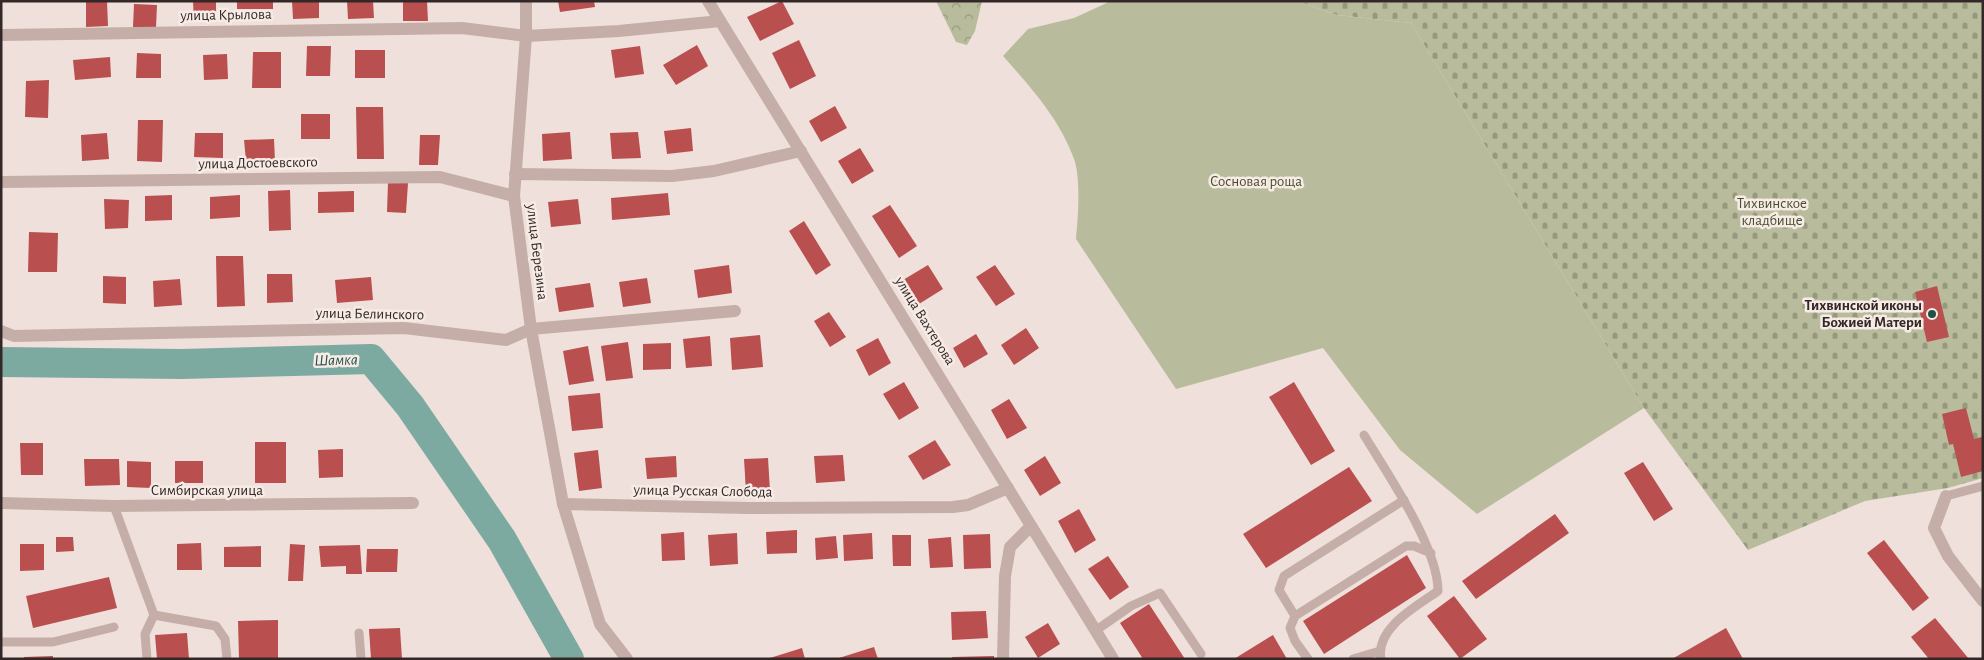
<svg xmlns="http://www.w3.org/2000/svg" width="1984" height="660" viewBox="0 0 1984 660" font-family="'Alegreya Sans',sans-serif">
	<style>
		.forest { fill: url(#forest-crowns) }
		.cemetery { fill: url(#cemetery-stones) }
		.green { fill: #b9bc9c }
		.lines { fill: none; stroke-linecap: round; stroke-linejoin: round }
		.river { stroke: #7ca9a0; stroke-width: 30 }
		.building { fill: #b94f4e }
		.lane { stroke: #c5aea8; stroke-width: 9 }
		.street { stroke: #c5aea8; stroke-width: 12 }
		.poi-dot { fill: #215048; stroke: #f7ebe6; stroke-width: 2 }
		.labels { text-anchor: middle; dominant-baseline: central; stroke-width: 5; stroke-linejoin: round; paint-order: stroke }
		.street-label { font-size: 15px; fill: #332827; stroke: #f7ebe6 }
		.park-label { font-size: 15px; fill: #4a4e2e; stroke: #f7ebe6 }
		.poi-label { font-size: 15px; font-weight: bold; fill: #332827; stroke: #f7ebe6; text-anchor: end }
		.water-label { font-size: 16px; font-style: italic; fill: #215048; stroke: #f7ebe6 }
	</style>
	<defs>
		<pattern id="forest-crowns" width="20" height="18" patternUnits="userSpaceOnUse" patternTransform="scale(1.25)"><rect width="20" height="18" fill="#b9bc9c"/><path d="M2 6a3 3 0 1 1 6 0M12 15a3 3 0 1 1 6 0" fill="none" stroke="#97997f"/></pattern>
		<pattern id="cemetery-stones" width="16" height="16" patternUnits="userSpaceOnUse" patternTransform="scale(1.25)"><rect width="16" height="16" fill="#b9bc9c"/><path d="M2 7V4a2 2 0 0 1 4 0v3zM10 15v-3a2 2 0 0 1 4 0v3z" fill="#97997f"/></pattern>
	</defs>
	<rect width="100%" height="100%" fill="#efe0db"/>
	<path class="forest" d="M936 1H982L975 31 967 45 956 42Z"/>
	<path class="cemetery" d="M1297 1H1983V478L1948 488 1865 501 1748 550 1644 408 1411 23 1337 15Z"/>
	<path class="green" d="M1111 1H1297L1337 15 1411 23 1644 408 1477 514 1400 450 1323 348 1176 389 1076 239C1078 218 1081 178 1074 159 1059 118 1031 88 1003 56L1028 29 1074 18Z"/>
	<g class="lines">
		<path class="river" d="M1 362 182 364 371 359 410 406 502 540 569 659"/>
	</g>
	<g class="building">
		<path d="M86 1H107L108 26 86 27Z"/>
		<path d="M193 1H216V21L194 22Z"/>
		<rect x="237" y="1" width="36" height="8"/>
		<path d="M292 1H319V18L293 19Z"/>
		<path d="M347 1H373L374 18 348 19Z"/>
		<path d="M403 1H427L428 21H403Z"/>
		<path d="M558 1H594L595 7 560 12Z"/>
		<path d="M782 1 794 24 760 41 747 17Z"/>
		<path d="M134 4 157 5 156 28 133 27Z"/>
		<path d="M799 40 816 76 790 89 772 53Z"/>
		<path d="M697 45 708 66 676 85 663 65Z"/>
		<path d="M307 46H331L330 76H306Z"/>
		<path d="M640 46 644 74 615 78 611 50Z"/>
		<rect x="355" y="50" width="30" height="28"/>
		<path d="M253 52H281V88H252Z"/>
		<path d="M137 53 161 54V78H136Z"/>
		<path d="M227 54 228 79 204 80 203 55Z"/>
		<path d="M110 57 111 77 75 80 73 60Z"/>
		<path d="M49 80 48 118 25 117 26 81Z"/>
		<path d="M835 106 847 128 821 142 809 121Z"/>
		<path d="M356 107H383L384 159H357Z"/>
		<rect x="301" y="114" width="29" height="25"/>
		<path d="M138 120H163L162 162 137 161Z"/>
		<path d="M691 128 693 151 667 154 664 131Z"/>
		<path d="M570 132 572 159 543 161 542 134Z"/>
		<path d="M638 132 641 158 612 159 610 133Z"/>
		<path d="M107 133 109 159 82 161 81 135Z"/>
		<path d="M195 133H223V158L194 157Z"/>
		<path d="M420 135H440L438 165H419Z"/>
		<path d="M274 139 275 161H246L244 140Z"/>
		<path d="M860 148 874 171 852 184 838 161Z"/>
		<path d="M388 182 408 183 406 213 387 212Z"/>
		<path d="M290 190 291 230 269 231 268 191Z"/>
		<path d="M354 191V212L318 213V192Z"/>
		<path d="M668 193 670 215 612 220 611 198Z"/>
		<path d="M172 195V220L145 221V196Z"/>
		<path d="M240 195V217L210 219V197Z"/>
		<path d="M104 199 129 200 128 228 105 229Z"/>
		<path d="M578 199 581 224 551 227 548 202Z"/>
		<path d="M890 205 917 246 899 258 872 216Z"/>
		<path d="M804 221 831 265 816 275 789 231Z"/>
		<path d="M29 232 58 233 57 272H28Z"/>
		<path d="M216 256H243L245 306 217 307Z"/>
		<path d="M729 265 732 293 698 298 694 270Z"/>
		<path d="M928 265 943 289 919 304 903 280Z"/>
		<path d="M995 265 1015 294 996 306 976 277Z"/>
		<path d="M267 274H292L293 302 267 303Z"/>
		<path d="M103 276 126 277V304L103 303Z"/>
		<path d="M371 277 373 300 337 303 335 280Z"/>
		<path d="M647 278 651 303 623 307 619 282Z"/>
		<path d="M180 279 182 305 154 307 153 281Z"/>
		<path d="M590 283 594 307 559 312 555 288Z"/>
		<path d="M1937 286 1949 337 1927 342 1915 292Z"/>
		<path d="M829 312 846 337 830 347 814 321Z"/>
		<path d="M1026 328 1039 348 1014 365 1001 345Z"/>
		<path d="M976 334 988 354 964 368 953 348Z"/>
		<path d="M760 335 763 367 732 370 730 338Z"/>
		<path d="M710 336 712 366 686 368 683 339Z"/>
		<path d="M878 338 891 363 869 376 856 350Z"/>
		<path d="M628 342 633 378 606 381 601 346Z"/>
		<path d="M671 343V369L643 370V344Z"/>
		<path d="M588 346 594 381 569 385 563 351Z"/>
		<path d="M904 382 919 408 899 420 883 394Z"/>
		<path d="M1294 382 1335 451 1311 465 1269 397Z"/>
		<path d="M600 393 603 428 572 431 568 396Z"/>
		<path d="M1009 399 1027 428 1007 439 991 410Z"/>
		<path d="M1966 408 1974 439 1982 437 1983 471 1961 477 1953 444 1949 445 1942 414Z"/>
		<path d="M935 440 951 465 923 480 908 456Z"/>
		<rect x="255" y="442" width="31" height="41"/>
		<path d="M20 443H43V475H21Z"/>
		<path d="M343 449V477L319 478 318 450Z"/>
		<path d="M598 450 602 488 579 491 574 453Z"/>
		<path d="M843 455 845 481 816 483 814 456Z"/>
		<path d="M676 456 677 477 647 479 645 458Z"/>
		<path d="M1045 456 1061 483 1040 496 1024 470Z"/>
		<path d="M768 458 770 491 746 492 744 459Z"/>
		<path d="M84 459H119L120 485 85 486Z"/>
		<path d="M127 461 151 462V488L127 487Z"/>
		<rect x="175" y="461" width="28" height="22"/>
		<path d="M1643 462 1673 509 1654 521 1624 473Z"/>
		<path d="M1349 467 1372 501 1266 568 1243 534Z"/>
		<path d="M1079 509 1096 540 1075 553 1058 521Z"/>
		<path d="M1555 514 1569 533 1476 599 1462 581Z"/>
		<path d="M797 530V553L767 554 766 532Z"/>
		<path d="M684 532 685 560 662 561 661 534Z"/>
		<path d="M737 533 738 564 710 566 708 535Z"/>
		<path d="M872 533 873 559 844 561 843 535Z"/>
		<path d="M990 534 991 568 964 569 963 535Z"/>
		<path d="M892 535H911V566H893Z"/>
		<path d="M836 536 838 558 816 560 815 538Z"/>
		<path d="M56 537H73L74 551 56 552Z"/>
		<path d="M951 537 953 567 930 568 928 539Z"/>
		<path d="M1884 540 1929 598 1913 611 1867 553Z"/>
		<path d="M201 543 202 570H177V544Z"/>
		<path d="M20 544H44V570L20 571Z"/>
		<path d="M290 544 305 545 303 581H288Z"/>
		<path d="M360 545 362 574H346V566L321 567 319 546Z"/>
		<path d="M261 546V567H224V547Z"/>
		<path d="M367 549H398L397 572H366Z"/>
		<path d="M1407 555 1426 588 1324 654 1303 621Z"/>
		<path d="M1108 556 1129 587 1110 600 1088 569Z"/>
		<path d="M109 577 117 608 33 628 26 596Z"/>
		<path d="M1454 596 1487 639 1460 659 1427 616Z"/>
		<path d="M1149 604 1185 659H1143L1120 623Z"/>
		<path d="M986 611 988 638 952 640 951 612Z"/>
		<path d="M1935 618 1969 659H1929L1911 637Z"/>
		<path d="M278 620V659H239L238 621Z"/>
		<path d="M1048 623 1060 644 1038 658 1025 637Z"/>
		<path d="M400 628 402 659H371L369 629Z"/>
		<path d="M1726 628 1743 659H1672Z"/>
		<path d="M187 633 189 659H157L155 635Z"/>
		<path d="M1273 635 1287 659H1234Z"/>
		<path d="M874 647 878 659H839V658Z"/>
		<path d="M802 648 805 659H770V658Z"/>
		<path d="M53 656V659H24V657Z"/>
		<path d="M994 656V659H952V657Z"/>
	</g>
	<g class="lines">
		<g class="lane">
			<path d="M1364 435C1387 473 1438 547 1438 591 1417 606 1375 628 1381 659"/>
			<path d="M1946 496 1983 486"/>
			<path d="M114 506 154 615 216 626 225 639 227 659"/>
			<path d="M1295 616 1279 590 1284 576 1404 500"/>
			<path d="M1095 631 1131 606 1160 593 1201 654"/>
			<path d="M359 633 361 659"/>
			<path d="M1 642H53L114 627"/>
			<path d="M147 659 145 634 154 615"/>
			<path d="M1308 659 1295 641 1290 628 1295 616 1406 546H1414L1431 553"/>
			<path d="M1353 659 1380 651"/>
		</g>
		<g class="street">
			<path d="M526 1V36L514 196 531 329 563 504"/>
			<path d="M708 1 1113 659"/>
			<path d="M1 35 462 28 526 36 619 31 720 21"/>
			<path d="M515 174 672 176 714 171 801 151"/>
			<path d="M1 182 440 177 514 196"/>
			<path d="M1 331 14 336 404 328 506 340 531 329 735 311"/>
			<path d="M1946 496 1934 528 1948 556 1983 601"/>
			<path d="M1 503 114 506 413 503"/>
			<path d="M627 659 600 624 563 504 748 508 953 507 968 505 1008 488"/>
			<path d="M1003 659 1005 576 1010 547 1031 526"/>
		</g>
	</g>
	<circle class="poi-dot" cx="1932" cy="314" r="5"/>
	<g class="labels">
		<g class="street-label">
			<text transform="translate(226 15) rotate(-1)">улица Крылова</text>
			<text transform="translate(258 163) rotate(-1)">улица Достоевского</text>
			<text transform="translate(537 252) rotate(83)">улица Березина</text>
			<text transform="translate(370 314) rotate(1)">улица Белинского</text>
			<text transform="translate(925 321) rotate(58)">улица Вахтерова</text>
			<text x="207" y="490">Симбирская улица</text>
			<text transform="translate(703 491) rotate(1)">улица Русская Слобода</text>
		</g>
		<g class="park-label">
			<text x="1256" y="181">Сосновая роща</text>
			<text x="1772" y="203">Тихвинское<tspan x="1772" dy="17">кладбище</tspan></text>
		</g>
		<g class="poi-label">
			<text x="1922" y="305">Тихвинской иконы<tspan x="1922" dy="17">Божией Матери</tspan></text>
		</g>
		<g class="water-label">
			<text transform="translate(336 360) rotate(-1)">Шамка</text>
		</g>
	</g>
	<rect width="1984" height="660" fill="none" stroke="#332827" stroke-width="5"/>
</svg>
